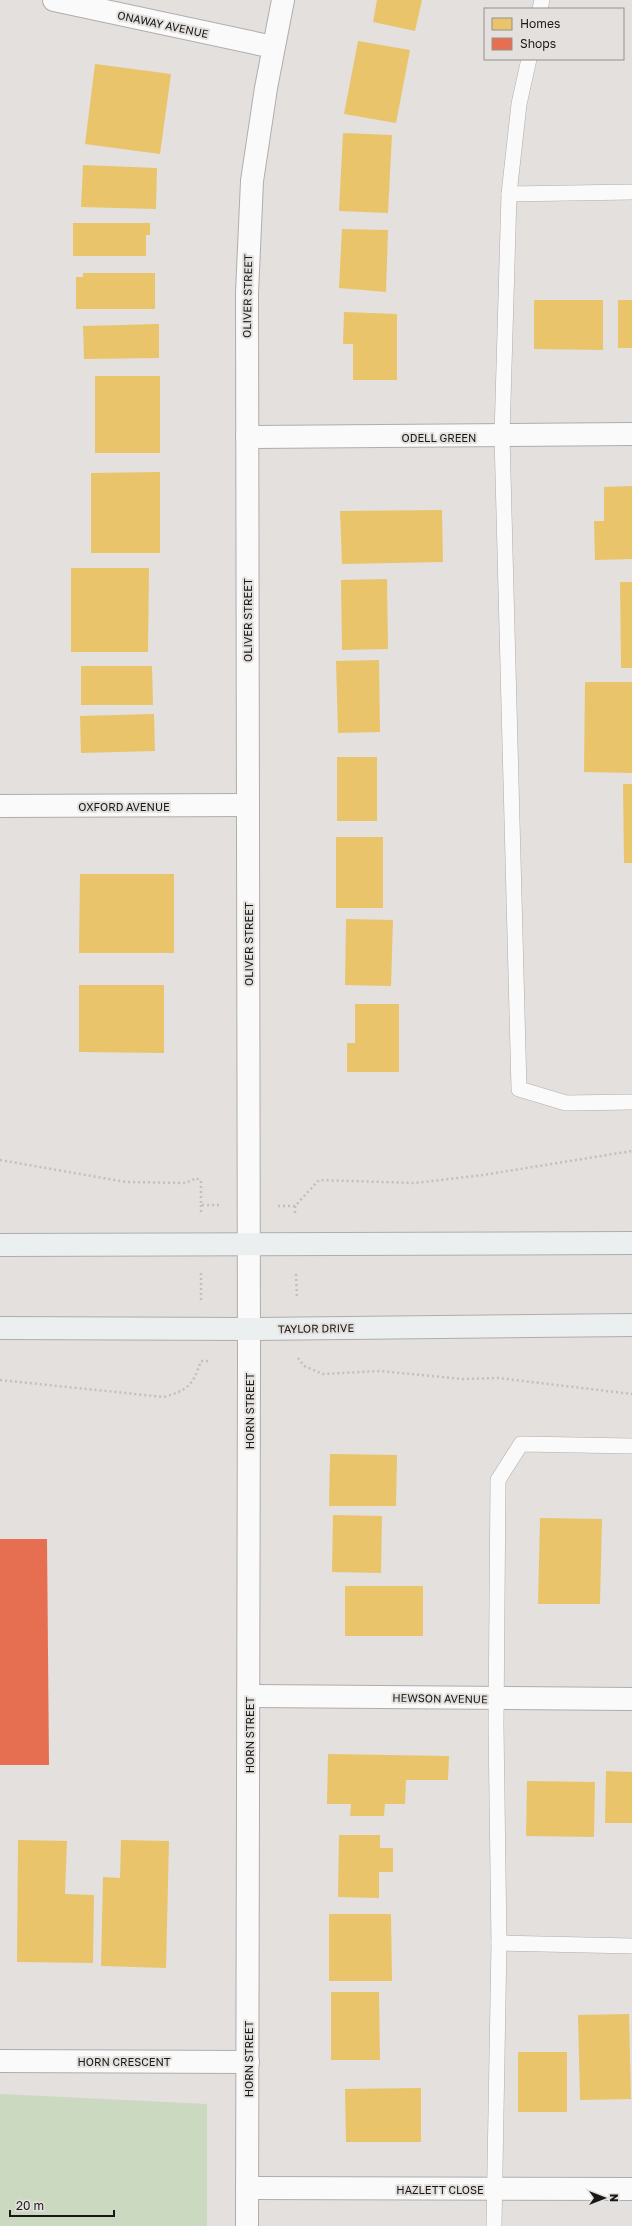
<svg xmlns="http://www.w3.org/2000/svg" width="632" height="2226" viewBox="0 0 632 2226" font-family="'Golos Text',sans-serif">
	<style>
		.green { fill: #cbd9c1 }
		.homes { fill: #e9c46a }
		.shops { fill: #e76f51 }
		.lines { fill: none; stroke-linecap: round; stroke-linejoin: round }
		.service-casing { stroke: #afadac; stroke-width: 16 }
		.minor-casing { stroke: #afadac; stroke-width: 24 }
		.tertiary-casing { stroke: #afadac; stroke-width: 24 }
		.secondary-casing { stroke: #afadac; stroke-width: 24 }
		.path { stroke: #c0c0c0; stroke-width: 2.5; stroke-dasharray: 2 3; stroke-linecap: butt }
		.service { stroke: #fbfafa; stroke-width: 15 }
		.minor { stroke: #fbfafa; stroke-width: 22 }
		.tertiary { stroke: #fbfafa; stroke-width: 22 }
		.secondary { stroke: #ecefef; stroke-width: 22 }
		.labels { text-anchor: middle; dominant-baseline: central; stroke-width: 4; stroke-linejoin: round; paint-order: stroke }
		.street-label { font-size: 11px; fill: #191817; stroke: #e4e0dd }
	</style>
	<rect width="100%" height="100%" fill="#e3e0de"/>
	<path class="green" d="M0 2094 207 2104V2226H0Z"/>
	<g class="homes">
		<path d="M377 0H422L415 31 373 22Z"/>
		<path d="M358 41 410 50 396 123 344 114Z"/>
		<path d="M95 64 171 74 160 154 85 144Z"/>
		<path d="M343 133 392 135 388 213 339 211Z"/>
		<path d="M83 165 157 168 156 209 81 207Z"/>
		<path d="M73 223H150V235H146V256H73Z"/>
		<path d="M342 229 388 230 386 292 339 288Z"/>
		<path d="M83 273H155V309H76V277H83Z"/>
		<path d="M534 300H603V350L534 349Z"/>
		<rect x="618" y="300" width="14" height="48"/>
		<path d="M344 312 397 314V380H353V344H343Z"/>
		<path d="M159 324V358L84 359 83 326Z"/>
		<rect x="95" y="376" width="65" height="77"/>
		<path d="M160 472V553H91V473Z"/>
		<path d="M632 486V559L595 560 594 521H604V487Z"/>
		<path d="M442 510 443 562 342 564 340 511Z"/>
		<path d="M71 568H149L148 652H71Z"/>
		<path d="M387 579 388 649 342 650 341 580Z"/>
		<path d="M620 582H632V668H621Z"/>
		<path d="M379 660 380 732 338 733 336 661Z"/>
		<path d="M81 666H152L153 705H81Z"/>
		<path d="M585 682H632V773L584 772Z"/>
		<path d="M154 714 155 751 81 753 80 716Z"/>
		<rect x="337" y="757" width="40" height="64"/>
		<path d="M623 784H632V863H624Z"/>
		<rect x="336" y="837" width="47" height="71"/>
		<path d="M80 874H174V953H79Z"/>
		<path d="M346 919 393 920 391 986 345 985Z"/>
		<path d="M79 985H164V1053L79 1052Z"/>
		<path d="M355 1004H399V1072H347V1043H355Z"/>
		<path d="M330 1454 397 1455 396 1506H329Z"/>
		<path d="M333 1515 382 1516 381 1573 332 1572Z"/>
		<path d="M540 1518 602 1519 600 1604H538Z"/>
		<rect x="345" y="1586" width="78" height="50"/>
		<path d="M328 1754 449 1756 448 1780H406L405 1804H385L384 1816H350L351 1804H327Z"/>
		<path d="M606 1771 632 1772V1823H605Z"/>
		<path d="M527 1781 595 1782 594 1837 526 1836Z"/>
		<path d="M339 1835H380V1848H393V1872H379V1898L338 1897Z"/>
		<path d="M18 1840 67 1841 65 1894 94 1895 93 1963 17 1962Z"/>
		<path d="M121 1840 169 1841 166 1968 101 1966 103 1877 120 1878Z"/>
		<path d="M329 1914H391L392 1981H329Z"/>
		<path d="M331 1992H379L380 2060H331Z"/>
		<path d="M629 2014 631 2099 580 2100 578 2015Z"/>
		<rect x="518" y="2052" width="49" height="60"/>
		<path d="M421 2088V2142H346L345 2089Z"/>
	</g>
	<path class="shops" d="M0 1539H47L49 1765H0Z"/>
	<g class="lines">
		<g class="service-casing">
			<g id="service">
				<path d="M540 9 542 0"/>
				<path d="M529 59 519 104 509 194 502 436 519 1089 566 1103 632 1102"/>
				<path d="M509 194 632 192"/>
				<path d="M499 1943 632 1946"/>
				<path d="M494 2226 499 1943 496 1726 498 1480 521 1444 632 1446"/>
			</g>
		</g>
		<g class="minor-casing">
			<g id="minor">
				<path d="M54 0 273 47"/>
				<path d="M247 437 632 434"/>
				<path d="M0 806 248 805"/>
				<path d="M249 1696 632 1699"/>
				<path d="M0 2061 248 2062"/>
				<path d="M247 2188 632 2189"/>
			</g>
		</g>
		<g class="tertiary-casing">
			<path id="tertiary" d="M247 2226 249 1359 247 293 252 181 266 88 283 0"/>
		</g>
		<g class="secondary-casing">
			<g id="secondary">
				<path d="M0 1245 632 1243"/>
				<path d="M0 1328 249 1329 632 1325"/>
			</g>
		</g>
		<g class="path">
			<path d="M0 1160 126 1182 186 1183 196 1178 201 1181V1205H219"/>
			<path d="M201 1205V1214"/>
			<path d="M278 1206H295L319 1180 415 1183 483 1175 632 1151"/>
			<path d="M295 1206V1215"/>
			<path d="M296 1274 297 1299"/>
			<path d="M201 1300V1273"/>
			<path d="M298 1358 304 1366 323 1374 380 1371 463 1379 498 1378 632 1394"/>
			<path d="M0 1380 164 1397C188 1390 193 1385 201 1361H208"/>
		</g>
		<use href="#service" class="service"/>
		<use href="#minor" class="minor"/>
		<use href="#tertiary" class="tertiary"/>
		<use href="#secondary" class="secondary"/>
	</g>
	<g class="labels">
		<g class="street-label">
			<text transform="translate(163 24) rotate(12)">ONAWAY AVENUE</text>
			<text transform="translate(247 296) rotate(-89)">OLIVER STREET</text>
			<text x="439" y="437">ODELL GREEN</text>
			<text transform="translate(247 620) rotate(-90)">OLIVER STREET</text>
			<text x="124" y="806">OXFORD AVENUE</text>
			<text transform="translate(248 944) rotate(-90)">OLIVER STREET</text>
			<text transform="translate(316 1328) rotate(-1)">TAYLOR DRIVE</text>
			<text transform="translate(249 1411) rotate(-90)">HORN STREET</text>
			<text transform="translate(440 1698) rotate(1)">HEWSON AVENUE</text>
			<text transform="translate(249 1735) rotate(-90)">HORN STREET</text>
			<text transform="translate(248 2059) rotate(-90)">HORN STREET</text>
			<text x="124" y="2061">HORN CRESCENT</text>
			<text x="440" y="2189">HAZLETT CLOSE</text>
		</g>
	</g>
	<rect x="484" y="8" width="140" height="52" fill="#e4e0dd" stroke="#93908e"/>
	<rect x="492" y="18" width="20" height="12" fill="#e9c46a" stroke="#93908e"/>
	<text x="520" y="28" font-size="12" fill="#191817">Homes</text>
	<rect x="492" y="38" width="20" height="12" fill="#e76f51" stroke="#93908e"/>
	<text x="520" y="48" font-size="12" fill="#191817">Shops</text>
	<g transform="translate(604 2198) rotate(90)" stroke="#e4e0dd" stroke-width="3" paint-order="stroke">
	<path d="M0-3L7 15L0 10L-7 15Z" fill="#191817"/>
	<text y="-6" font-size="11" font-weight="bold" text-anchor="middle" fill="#191817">N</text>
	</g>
	<path d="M10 2210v6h104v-6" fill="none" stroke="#191817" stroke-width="2"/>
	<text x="16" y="2210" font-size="12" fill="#191817" stroke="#e4e0dd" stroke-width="3" paint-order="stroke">20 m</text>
</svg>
